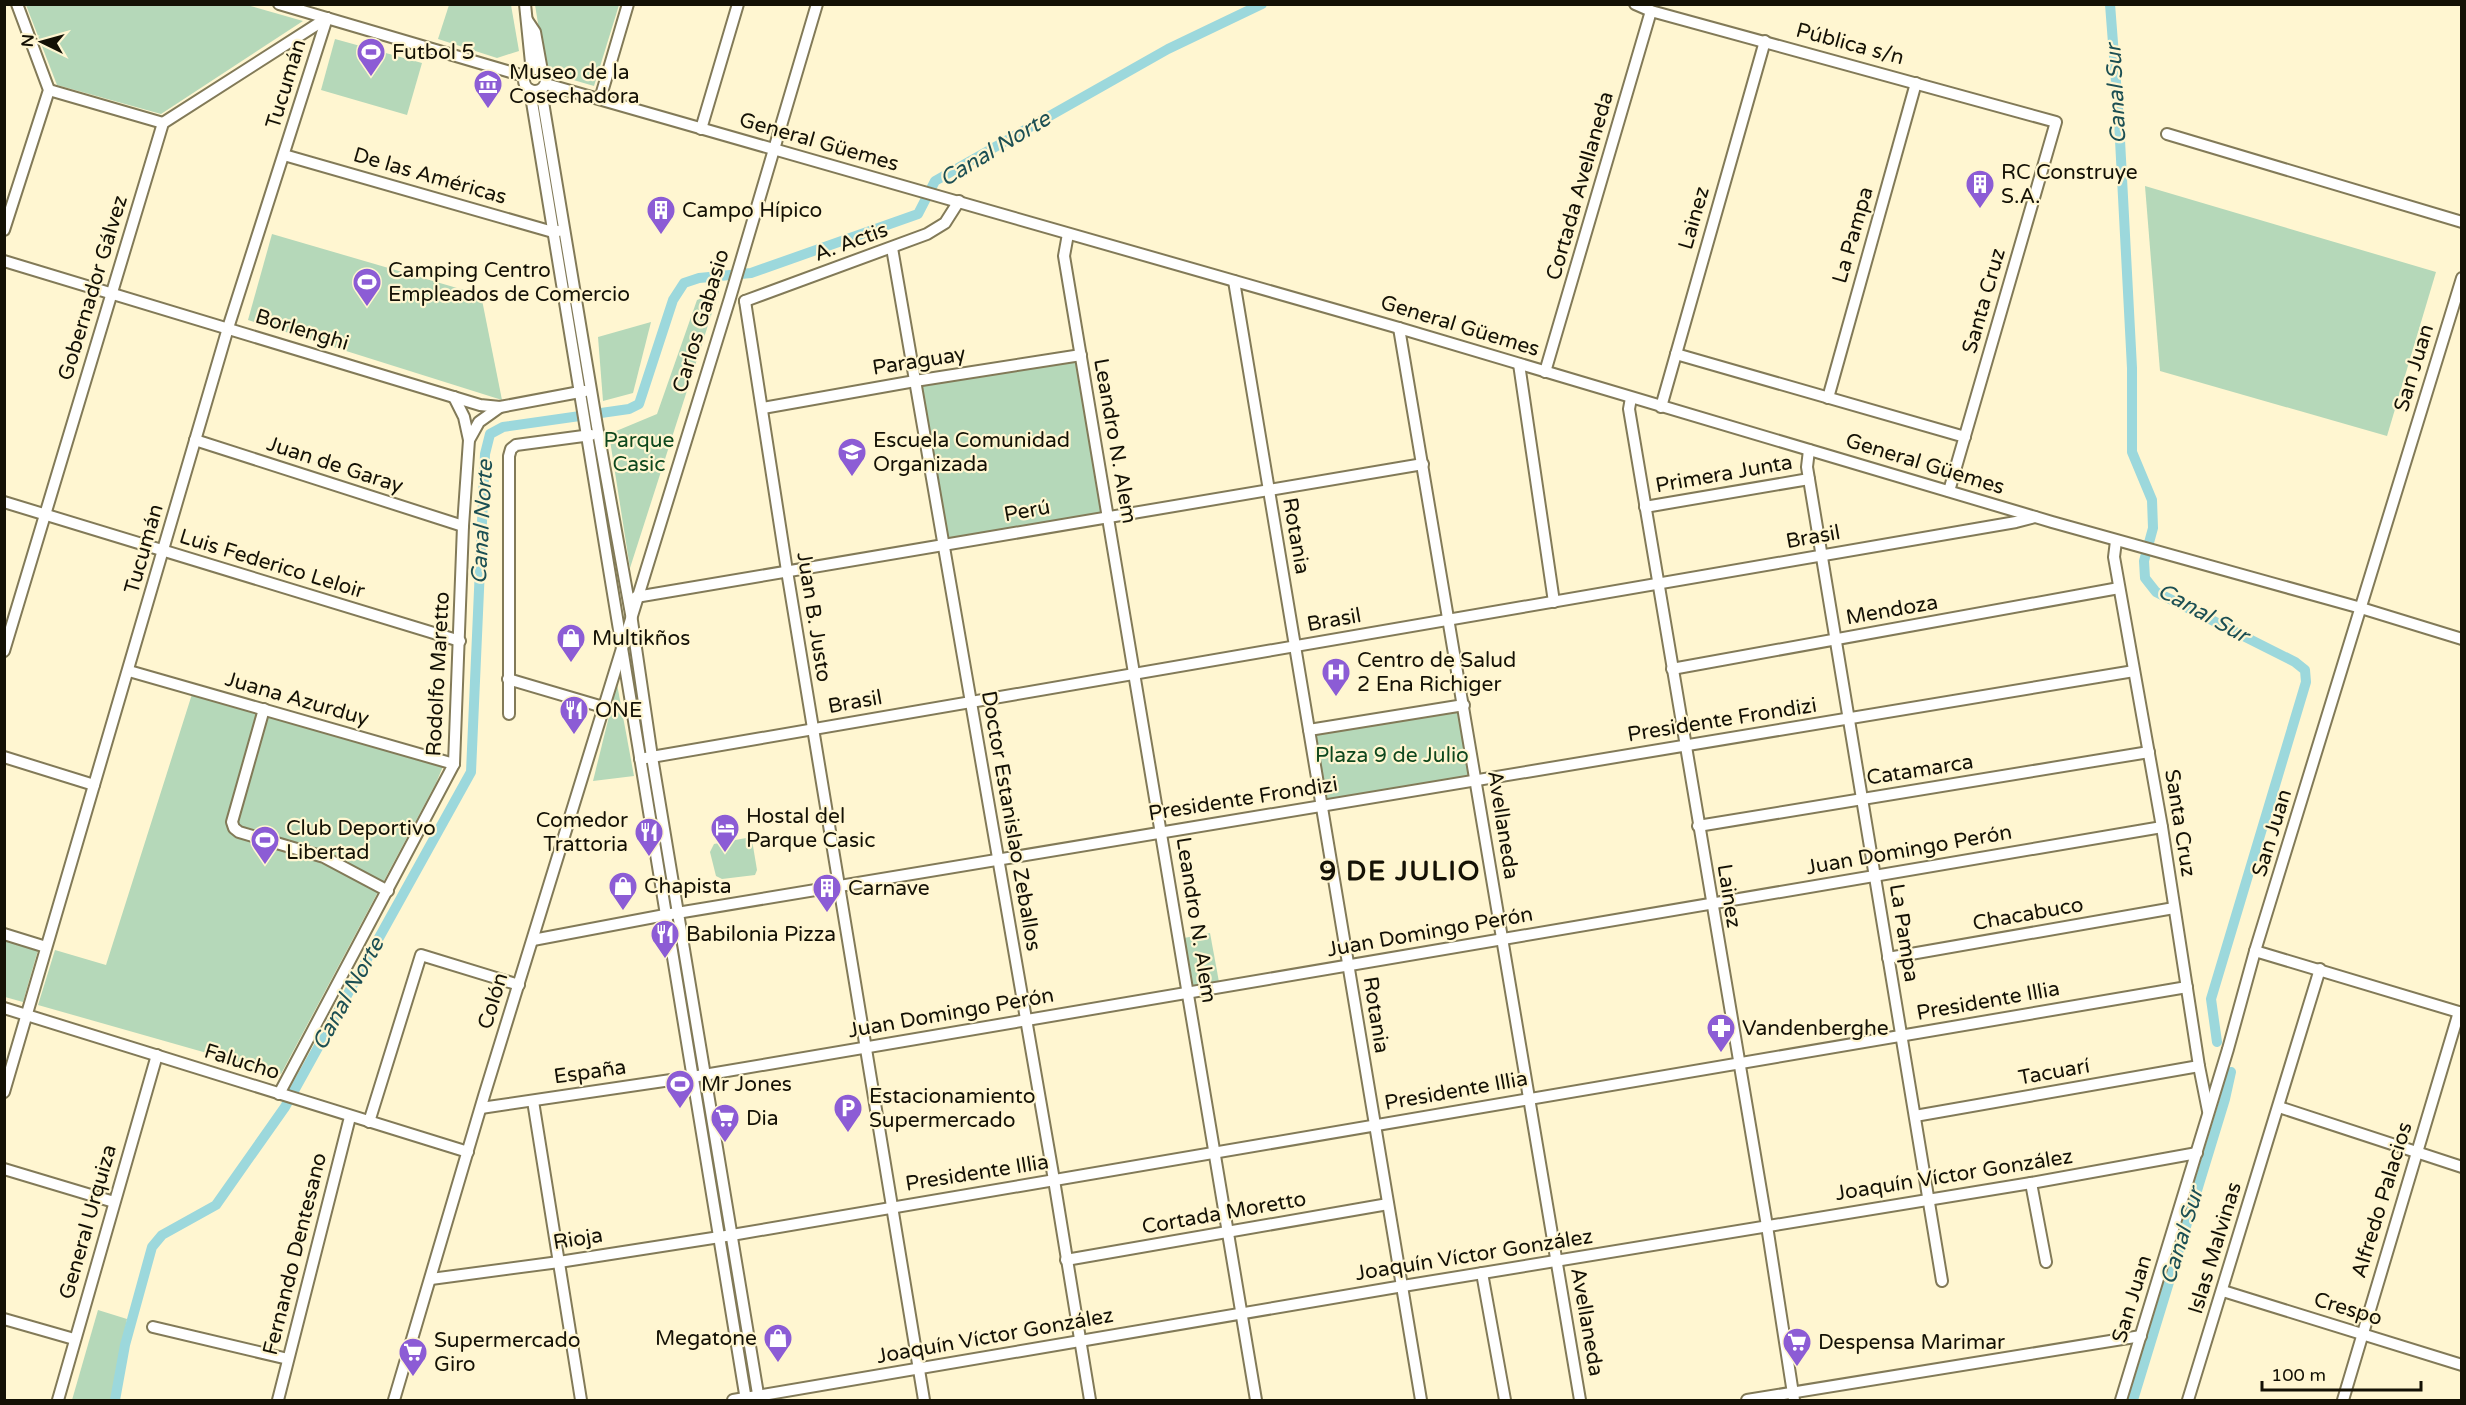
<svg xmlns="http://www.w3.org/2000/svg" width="2466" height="1405" viewBox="0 0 2466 1405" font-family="'Varela Round',sans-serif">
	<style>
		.green { fill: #b5d8b9 }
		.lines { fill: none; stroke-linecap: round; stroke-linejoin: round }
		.canal { stroke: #9cd8dc; stroke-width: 10 }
		.minor-casing { stroke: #827a58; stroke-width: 14 }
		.minor { stroke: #fff; stroke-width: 10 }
		.labels { text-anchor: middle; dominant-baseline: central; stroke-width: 4.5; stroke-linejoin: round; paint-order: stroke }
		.street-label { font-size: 21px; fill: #141105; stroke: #fff6d1 }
		.poi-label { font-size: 21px; fill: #141105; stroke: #fff6d1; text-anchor: start }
		.park-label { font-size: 21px; fill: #0d471d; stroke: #fff6d1 }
		.water-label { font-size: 22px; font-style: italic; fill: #1c4f53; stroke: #fff6d1 }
		.district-label { font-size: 27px; font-weight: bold; letter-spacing: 1.5px; fill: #141105; stroke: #fff6d1 }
	</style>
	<rect width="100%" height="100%" fill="#fff6d1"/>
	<g class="green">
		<path d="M26 5H247L303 21 161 114 57 85Z"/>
		<path d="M449 5H511L519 51 497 58 438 39Z"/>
		<path d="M535 5H619L594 86 546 72Z"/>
		<path d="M335 39 422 63 407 115 321 90Z"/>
		<path d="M2145 186 2436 272 2387 436 2160 371Z"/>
		<path d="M272 234 481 295 502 400 248 320Z"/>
		<path d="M719 291 630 568 609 434 657 414 697 300Z"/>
		<path d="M651 322 633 393 603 401 598 337Z"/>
		<path d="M1081 355 1108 517 944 545 915 381Z"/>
		<path d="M617 684 634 776 593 781Z"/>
		<path d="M193 691 444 764 436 783 281 1074 38 1005 55 950 106 965Z"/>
		<path d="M1464 705 1476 780 1321 806 1309 731Z"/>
		<path d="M746 838 752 840 757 870 755 875 722 879 716 876 710 852 714 844Z"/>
		<path d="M1210 933 1219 982 1193 986 1184 938Z"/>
		<path d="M4 940 38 950 23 1002 5 997Z"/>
		<path d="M98 1310 127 1319 112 1400H72Z"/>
	</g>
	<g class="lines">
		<g class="canal">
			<path d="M2110 4 2119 121 2132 368V452L2152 500 2153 528 2144 561 2145 578 2156 592 2295 662 2305 670 2306 682 2211 999 2217 1042"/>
			<path d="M115 1400 125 1345 152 1247 162 1235 216 1205 285 1107 471 772 485 454 490 434 503 427 629 409 639 404 673 300 684 283 699 278 751 273 918 214 935 181 1168 49 1262 4"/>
			<path d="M2133 1400 2225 1099 2231 1072"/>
		</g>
		<g class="minor-casing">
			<g id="minor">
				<path d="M279 4 524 76"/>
				<path d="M525 4 531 63 529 70"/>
				<path d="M1635 4 1651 11 2056 122 1949 491"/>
				<path d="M527 20 535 32 542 71"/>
				<circle cx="535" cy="80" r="11"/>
				<path d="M546 84 1399 328 2052 522 2361 608 2462 639"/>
				<path d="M49 90 163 123"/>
				<path d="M530 90 746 1400"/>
				<path d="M541 90 597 426 631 614 652 757 759 1400"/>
				<path d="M600 99 628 4"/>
				<path d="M701 129 738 4"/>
				<path d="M2167 134 2462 222"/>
				<path d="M284 155 553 232 558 231"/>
				<path d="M4 230 49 90 17 4"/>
				<path d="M1068 234 1064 256 1256 1400"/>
				<path d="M892 248 1054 1180 1090 1400"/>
				<path d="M4 261 480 405 500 407 585 391"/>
				<path d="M1234 281 1421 1400"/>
				<path d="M745 301 787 571 924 1400"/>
				<path d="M745 301 927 234 945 223 959 201"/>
				<path d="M1399 328 1580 1400"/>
				<path d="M1676 354 1965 437"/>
				<path d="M1519 364 1554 602"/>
				<path d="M1545 372 1651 11"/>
				<path d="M454 397 464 417 469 440"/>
				<path d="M1631 398 1629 409 1767 1226 1794 1400"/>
				<path d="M1828 398 1916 83"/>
				<path d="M1661 407 1765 41"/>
				<path d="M763 408 915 381 1081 355"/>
				<path d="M195 440 463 526"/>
				<path d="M1809 450 1807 467 1942 1281"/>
				<path d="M4 502 460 641"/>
				<path d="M1645 507 1809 479"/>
				<path d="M2116 541 2114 557 2162 827 2199 1066 2208 1111"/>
				<path d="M636 597 1423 464"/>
				<path d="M4 651 163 123 327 18"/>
				<path d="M1672 669 2119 588"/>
				<path d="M129 671 454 764"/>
				<path d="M508 679 603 707"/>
				<path d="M264 709 232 822 234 828 239 832 324 857 388 891"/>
				<path d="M509 714V456L511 449 516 445 591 435"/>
				<path d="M1309 730 1464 705"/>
				<path d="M4 757 94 785"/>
				<path d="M640 759 2016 522 2035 517"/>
				<path d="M1698 826 2149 752"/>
				<path d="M4 934 46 947"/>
				<path d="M533 940 665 915 2134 671"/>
				<path d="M2255 951 2462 1013"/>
				<path d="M1888 958 2174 908"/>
				<path d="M4 1008 468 1152"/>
				<path d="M4 1092 228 328 327 18"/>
				<path d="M279 1094 454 764 463 526 469 440 479 422 500 407"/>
				<path d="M533 1101 581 1400"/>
				<path d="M2279 1107 2462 1167"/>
				<path d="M481 1108 698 1076 2162 827"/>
				<path d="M1915 1116 2199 1066"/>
				<path d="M369 1122 421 955 519 985"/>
				<path d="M4 1169 114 1202"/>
				<path d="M2031 1183 2046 1262"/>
				<path d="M1066 1260 1388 1204"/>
				<path d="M1482 1273 1505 1400"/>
				<path d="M431 1279 559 1262 726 1236 2187 987"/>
				<path d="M2223 1291 2462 1365"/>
				<path d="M4 1319 74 1339"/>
				<path d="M153 1327 288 1359"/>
				<path d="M58 1400 157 1055"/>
				<path d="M278 1400 350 1117"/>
				<path d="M394 1400 484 1096 730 298 817 4"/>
				<path d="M733 1400 1403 1286 2031 1183 2197 1153"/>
				<path d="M1747 1400 2141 1336"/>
				<path d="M2121 1400 2228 1049 2255 951 2462 278"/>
				<path d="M2188 1400 2320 969"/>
				<path d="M2343 1400 2459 1012"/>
			</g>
		</g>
		<use href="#minor" class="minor"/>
	</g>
	<defs>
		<g id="stadium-pin" transform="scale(1.5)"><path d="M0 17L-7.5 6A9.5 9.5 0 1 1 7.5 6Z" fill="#8c5cd5" stroke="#fff6d1"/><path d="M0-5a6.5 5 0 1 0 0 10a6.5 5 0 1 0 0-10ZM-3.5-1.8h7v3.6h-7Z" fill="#fff"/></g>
		<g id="museum-pin" transform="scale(1.5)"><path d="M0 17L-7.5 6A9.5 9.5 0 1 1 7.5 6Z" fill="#8c5cd5" stroke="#fff6d1"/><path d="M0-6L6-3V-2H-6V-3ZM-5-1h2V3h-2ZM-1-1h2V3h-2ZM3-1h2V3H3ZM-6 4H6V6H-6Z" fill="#fff"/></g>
		<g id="building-pin" transform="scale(1.5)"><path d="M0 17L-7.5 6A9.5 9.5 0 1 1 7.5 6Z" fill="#8c5cd5" stroke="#fff6d1"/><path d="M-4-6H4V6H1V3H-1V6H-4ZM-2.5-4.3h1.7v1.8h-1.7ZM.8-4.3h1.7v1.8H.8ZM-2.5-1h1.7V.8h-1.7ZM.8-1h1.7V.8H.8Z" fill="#fff"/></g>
		<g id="school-pin" transform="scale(1.5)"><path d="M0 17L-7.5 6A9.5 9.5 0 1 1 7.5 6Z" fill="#8c5cd5" stroke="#fff6d1"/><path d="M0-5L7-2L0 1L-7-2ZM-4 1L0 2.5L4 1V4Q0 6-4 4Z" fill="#fff"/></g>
		<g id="shop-pin" transform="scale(1.5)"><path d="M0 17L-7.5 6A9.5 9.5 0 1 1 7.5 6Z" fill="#8c5cd5" stroke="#fff6d1"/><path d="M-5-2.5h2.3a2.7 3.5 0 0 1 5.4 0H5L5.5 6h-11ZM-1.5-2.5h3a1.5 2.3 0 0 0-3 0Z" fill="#fff"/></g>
		<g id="hospital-pin" transform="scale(1.5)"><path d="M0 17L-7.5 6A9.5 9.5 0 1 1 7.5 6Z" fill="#8c5cd5" stroke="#fff6d1"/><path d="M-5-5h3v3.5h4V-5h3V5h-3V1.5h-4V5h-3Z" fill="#fff"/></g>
		<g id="restaurant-pin" transform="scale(1.5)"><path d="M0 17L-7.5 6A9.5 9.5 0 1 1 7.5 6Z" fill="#8c5cd5" stroke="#fff6d1"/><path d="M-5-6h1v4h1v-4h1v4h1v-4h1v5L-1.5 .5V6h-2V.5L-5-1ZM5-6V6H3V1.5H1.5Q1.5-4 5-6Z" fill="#fff"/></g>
		<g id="hotel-pin" transform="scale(1.5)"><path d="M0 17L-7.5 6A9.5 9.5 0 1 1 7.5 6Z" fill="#8c5cd5" stroke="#fff6d1"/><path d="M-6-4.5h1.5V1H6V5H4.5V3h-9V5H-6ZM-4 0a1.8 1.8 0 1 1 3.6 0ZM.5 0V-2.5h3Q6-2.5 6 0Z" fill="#fff"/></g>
		<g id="pharmacy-pin" transform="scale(1.5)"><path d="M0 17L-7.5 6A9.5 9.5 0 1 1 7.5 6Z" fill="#8c5cd5" stroke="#fff6d1"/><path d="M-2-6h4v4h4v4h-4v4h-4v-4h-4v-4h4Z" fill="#fff"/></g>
		<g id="parking-pin" transform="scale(1.5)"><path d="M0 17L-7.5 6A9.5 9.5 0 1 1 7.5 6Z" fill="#8c5cd5" stroke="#fff6d1"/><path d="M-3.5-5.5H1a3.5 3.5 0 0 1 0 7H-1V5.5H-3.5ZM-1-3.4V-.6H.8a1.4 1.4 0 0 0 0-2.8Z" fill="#fff"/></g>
		<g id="supermarket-pin" transform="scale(1.5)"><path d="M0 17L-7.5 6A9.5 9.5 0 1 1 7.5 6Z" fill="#8c5cd5" stroke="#fff6d1"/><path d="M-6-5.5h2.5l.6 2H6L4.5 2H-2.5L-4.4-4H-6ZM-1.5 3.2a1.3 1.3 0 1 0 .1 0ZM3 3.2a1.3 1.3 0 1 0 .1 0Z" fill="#fff"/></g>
	</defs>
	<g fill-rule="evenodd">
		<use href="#stadium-pin" x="371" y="52"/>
		<use href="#museum-pin" x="488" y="84"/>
		<use href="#building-pin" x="1980" y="184"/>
		<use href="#building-pin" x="661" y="210"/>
		<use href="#stadium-pin" x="367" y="282"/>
		<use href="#school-pin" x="852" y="452"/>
		<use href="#shop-pin" x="571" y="638"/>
		<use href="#hospital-pin" x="1336" y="672"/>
		<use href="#restaurant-pin" x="574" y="710"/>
		<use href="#hotel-pin" x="725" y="828"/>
		<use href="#restaurant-pin" x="649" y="832"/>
		<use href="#stadium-pin" x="265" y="840"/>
		<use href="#shop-pin" x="623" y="886"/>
		<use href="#building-pin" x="827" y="888"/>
		<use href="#restaurant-pin" x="665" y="934"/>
		<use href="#pharmacy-pin" x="1721" y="1028"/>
		<use href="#stadium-pin" x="680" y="1084"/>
		<use href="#parking-pin" x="848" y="1108"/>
		<use href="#supermarket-pin" x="725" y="1118"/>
		<use href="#shop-pin" x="778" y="1338"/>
		<use href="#supermarket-pin" x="1797" y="1342"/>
		<use href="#supermarket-pin" x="413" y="1352"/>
	</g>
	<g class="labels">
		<g class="street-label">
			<text transform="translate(1850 44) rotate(15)">Pública s/n</text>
			<text transform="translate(286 84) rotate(-73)">Tucumán</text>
			<text transform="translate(819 142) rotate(16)">General Güemes</text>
			<text transform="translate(430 176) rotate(16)">De las Américas</text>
			<text transform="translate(1580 186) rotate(-74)">Cortada Avellaneda</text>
			<text transform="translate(1694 218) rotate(-74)">Lainez</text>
			<text transform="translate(1853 235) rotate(-74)">La Pampa</text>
			<text transform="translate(851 242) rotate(-20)">A. Actis</text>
			<text transform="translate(93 288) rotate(-73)">Gobernador Gálvez</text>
			<text transform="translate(1984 301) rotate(-74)">Santa Cruz</text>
			<text transform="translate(701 321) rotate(-73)">Carlos Gabasio</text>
			<text transform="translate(1460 326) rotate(17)">General Güemes</text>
			<text transform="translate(302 330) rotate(17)">Borlenghi</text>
			<text transform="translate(919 361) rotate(-9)">Paraguay</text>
			<text transform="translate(2414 368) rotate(-73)">San Juan</text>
			<text transform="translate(1115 441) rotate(80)">Leandro N. Alem</text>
			<text transform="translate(1925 464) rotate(17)">General Güemes</text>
			<text transform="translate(335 465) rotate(18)">Juan de Garay</text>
			<text transform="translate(1724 474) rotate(-10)">Primera Junta</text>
			<text transform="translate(1027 511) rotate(-10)">Perú</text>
			<text transform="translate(1296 536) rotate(80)">Rotania</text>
			<text transform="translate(1813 537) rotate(-10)">Brasil</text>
			<text transform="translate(144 549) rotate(-74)">Tucumán</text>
			<text transform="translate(272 564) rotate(17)">Luis Federico Leloir</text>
			<text transform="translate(1892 610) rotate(-10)">Mendoza</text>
			<text transform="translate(814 617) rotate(81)">Juan B. Justo</text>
			<text transform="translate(1334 620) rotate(-10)">Brasil</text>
			<text transform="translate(438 674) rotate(-87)">Rodolfo Maretto</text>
			<text transform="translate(297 699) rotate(16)">Juana Azurduy</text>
			<text transform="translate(855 702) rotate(-10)">Brasil</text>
			<text transform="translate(1722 720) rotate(-9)">Presidente Frondizi</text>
			<text transform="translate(1920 770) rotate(-9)">Catamarca</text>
			<text transform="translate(1243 799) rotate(-9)">Presidente Frondizi</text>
			<text transform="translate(1011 821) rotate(80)">Doctor Estanislao Zeballos</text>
			<text transform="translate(2180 823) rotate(81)">Santa Cruz</text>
			<text transform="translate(1503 825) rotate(81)">Avellaneda</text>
			<text transform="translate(2272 833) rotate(-73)">San Juan</text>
			<text transform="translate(1909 850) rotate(-10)">Juan Domingo Perón</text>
			<text transform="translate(1729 896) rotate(81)">Lainez</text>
			<text transform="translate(2028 914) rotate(-10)">Chacabuco</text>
			<text transform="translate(1196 920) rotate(81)">Leandro N. Alem</text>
			<text transform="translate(1430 932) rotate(-10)">Juan Domingo Perón</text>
			<text transform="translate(1904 933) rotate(81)">La Pampa</text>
			<text transform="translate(493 1001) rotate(-73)">Colón</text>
			<text transform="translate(1988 1001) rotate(-10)">Presidente Illia</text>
			<text transform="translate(951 1013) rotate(-10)">Juan Domingo Perón</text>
			<text transform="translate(1376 1015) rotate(81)">Rotania</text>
			<text transform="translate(242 1062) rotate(17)">Falucho</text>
			<text transform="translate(590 1072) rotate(-8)">España</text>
			<text transform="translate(2054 1072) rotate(-10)">Tacuarí</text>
			<text transform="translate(1456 1091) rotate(-10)">Presidente Illia</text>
			<text transform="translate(977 1173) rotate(-9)">Presidente Illia</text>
			<text transform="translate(1954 1175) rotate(-9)">Joaquín Víctor González</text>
			<text transform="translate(2382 1200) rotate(-73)">Alfredo Palacios</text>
			<text transform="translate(1224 1213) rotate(-10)">Cortada Moretto</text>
			<text transform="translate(88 1222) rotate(-74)">General Urquiza</text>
			<text transform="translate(578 1239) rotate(-9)">Rioja</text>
			<text transform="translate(2215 1248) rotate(-73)">Islas Malvinas</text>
			<text transform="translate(295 1254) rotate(-76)">Fernando Dentesano</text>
			<text transform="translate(1474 1255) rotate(-9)">Joaquín Víctor González</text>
			<text transform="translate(2132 1299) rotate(-73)">San Juan</text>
			<text transform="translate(2348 1309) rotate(17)">Crespo</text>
			<text transform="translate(1587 1322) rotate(80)">Avellaneda</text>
			<text transform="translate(995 1336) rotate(-10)">Joaquín Víctor González</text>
		</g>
		<g class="poi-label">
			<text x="392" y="52">Futbol 5</text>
			<text x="509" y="72">Museo de la<tspan x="509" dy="24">Cosechadora</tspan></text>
			<text x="2001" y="172">RC Construye<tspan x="2001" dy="24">S.A.</tspan></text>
			<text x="682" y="210">Campo Hípico</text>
			<text x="388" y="270">Camping Centro<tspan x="388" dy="24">Empleados de Comercio</tspan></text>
			<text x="873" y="440">Escuela Comunidad<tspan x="873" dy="24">Organizada</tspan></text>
			<text x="592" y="638">Multikños</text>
			<text x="1357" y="660">Centro de Salud<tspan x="1357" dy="24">2 Ena Richiger</tspan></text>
			<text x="595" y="710">ONE</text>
			<text x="746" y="816">Hostal del<tspan x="746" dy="24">Parque Casic</tspan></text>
			<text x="628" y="820" text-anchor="end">Comedor<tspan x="628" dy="24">Trattoria</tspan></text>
			<text x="286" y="828">Club Deportivo<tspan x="286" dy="24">Libertad</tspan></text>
			<text x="644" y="886">Chapista</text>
			<text x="848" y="888">Carnave</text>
			<text x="686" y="934">Babilonia Pizza</text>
			<text x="1742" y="1028">Vandenberghe</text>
			<text x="701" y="1084">Mr Jones</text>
			<text x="869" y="1096">Estacionamiento<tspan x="869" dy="24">Supermercado</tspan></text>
			<text x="746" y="1118">Dia</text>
			<text x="757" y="1338" text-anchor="end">Megatone</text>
			<text x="434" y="1340">Supermercado<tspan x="434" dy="24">Giro</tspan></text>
			<text x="1818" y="1342">Despensa Marimar</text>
		</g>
		<g class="park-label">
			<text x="639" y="440">Parque<tspan x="639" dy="24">Casic</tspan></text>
			<text x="1392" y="755">Plaza 9 de Julio</text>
		</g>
		<g class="water-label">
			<text transform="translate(2116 94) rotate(-93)">Canal Sur</text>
			<text transform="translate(995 149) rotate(-31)">Canal Norte</text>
			<text transform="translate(482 522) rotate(-87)">Canal Norte</text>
			<text transform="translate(2203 613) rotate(29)">Canal Sur</text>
			<text transform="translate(348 994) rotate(-61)">Canal Norte</text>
			<text transform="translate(2182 1236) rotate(-73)">Canal Sur</text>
		</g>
		<g class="district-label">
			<text x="1400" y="871">9 DE JULIO</text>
		</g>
	</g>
	<rect width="2466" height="1405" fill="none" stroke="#141105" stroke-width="12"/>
	<g transform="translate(42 42) rotate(275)" stroke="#fff6d1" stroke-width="4.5" paint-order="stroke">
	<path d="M0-4.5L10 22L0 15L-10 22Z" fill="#141105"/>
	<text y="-9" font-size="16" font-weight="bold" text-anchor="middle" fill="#141105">N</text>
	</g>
	<path d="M2262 1381v9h159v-9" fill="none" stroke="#141105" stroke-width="3"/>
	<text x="2271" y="1381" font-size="18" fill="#141105" stroke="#fff6d1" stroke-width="4.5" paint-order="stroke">100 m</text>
</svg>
